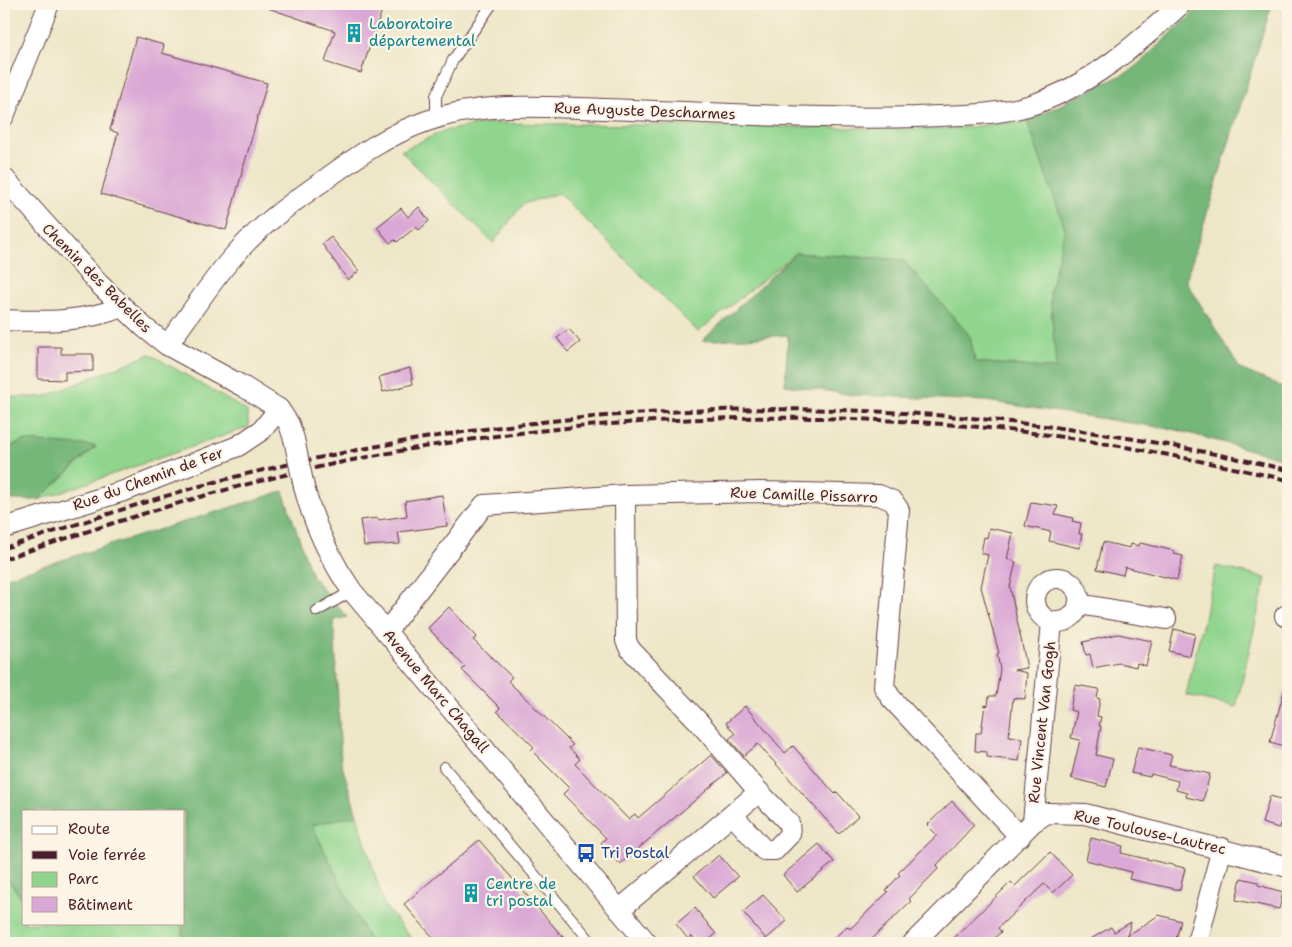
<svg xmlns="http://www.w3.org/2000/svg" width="1292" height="947" viewBox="0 0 1292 947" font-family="'Shantell Sans',sans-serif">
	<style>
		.green { fill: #90d58e; stroke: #6d7a5c }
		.forest { fill: #74b679; stroke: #5f6a52 }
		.building { fill: #daa8d6 }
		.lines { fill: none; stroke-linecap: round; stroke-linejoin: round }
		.service-casing { stroke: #623d42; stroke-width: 12 }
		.minor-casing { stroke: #623d42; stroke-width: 22 }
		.service { stroke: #fff; stroke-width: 10 }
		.minor { stroke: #fff; stroke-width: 20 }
		.rail { stroke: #4a1f2b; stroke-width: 4; stroke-dasharray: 8 4; stroke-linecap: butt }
		.minor-bridge-casing { stroke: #623d42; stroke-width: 22; stroke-linecap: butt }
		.minor-bridge { stroke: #fff; stroke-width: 20 }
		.labels { text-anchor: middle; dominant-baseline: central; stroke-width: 4.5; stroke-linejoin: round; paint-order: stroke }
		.culture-label { font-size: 15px; fill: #0d838f; stroke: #fcf5e5; text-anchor: start }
		.street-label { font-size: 15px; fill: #4a1f2b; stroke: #fcf5e5 }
		.transit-label { font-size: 15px; fill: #164399; stroke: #fcf5e5; text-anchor: start }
	</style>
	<rect width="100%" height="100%" fill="#fcf5e5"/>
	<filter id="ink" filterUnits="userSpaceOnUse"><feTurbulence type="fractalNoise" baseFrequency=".02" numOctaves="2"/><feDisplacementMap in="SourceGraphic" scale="10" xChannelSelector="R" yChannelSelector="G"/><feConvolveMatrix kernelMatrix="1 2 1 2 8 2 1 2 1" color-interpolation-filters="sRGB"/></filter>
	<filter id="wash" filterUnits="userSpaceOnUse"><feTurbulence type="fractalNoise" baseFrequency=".0096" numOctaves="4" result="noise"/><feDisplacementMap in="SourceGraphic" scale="20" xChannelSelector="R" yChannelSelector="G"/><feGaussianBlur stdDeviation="1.12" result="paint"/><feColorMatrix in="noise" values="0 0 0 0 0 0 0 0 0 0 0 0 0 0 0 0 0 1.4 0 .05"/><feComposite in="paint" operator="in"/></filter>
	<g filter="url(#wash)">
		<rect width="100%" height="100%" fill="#ede6c7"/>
		<g class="green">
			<path d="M1027 121 1065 228 1050 292 1057 369 975 362 970 336 903 260 796 253 698 332 559 193 523 204 493 243 401 151 443 131 489 123 948 129Z"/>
			<path d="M150 354 247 411 249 427 38 500 96 447 23 441 4 450V397H44Z"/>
			<path d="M1216 566 1266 578 1236 707 1186 695Z"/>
			<path d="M357 815 384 905 415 943H370L311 825Z"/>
			<path d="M4 873 24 903V923H181L183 943H4Z"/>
		</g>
		<g class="forest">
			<path d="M1203 4H1272L1186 281 1240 369 1288 389V460L1177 430 986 401 853 395 785 385 788 335 702 341 796 253 903 260 970 336 975 362 1056 369 1050 292 1065 228 1027 121 1132 70Z"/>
			<path d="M23 441 96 446 38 500H4V450Z"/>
			<path d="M283 491 312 576 347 617 334 620 341 762 357 815 312 825 370 943H183L184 811H24V903L4 873V578Z"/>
		</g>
		<g id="blocks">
			<g class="building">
				<path d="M263 4H384L361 73 325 62 335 31 262 6Z"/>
				<path d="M136 37 164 45 162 53 267 83 226 230 101 194 118 133 110 130Z"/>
				<path d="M419 207 429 221 419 230 416 227 397 242 395 240 390 243 377 227 401 208 408 217Z"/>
				<path d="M331 237 359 271 348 280 322 244Z"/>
				<path d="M569 329 580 342 568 352 557 338Z"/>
				<path d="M38 347H61V354H93V371L65 372V380L38 379Z"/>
				<path d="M410 368 413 384 383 392 379 377Z"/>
				<path d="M442 495 447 526 398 532 400 544 364 546 360 520 378 518V520L407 516 405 501Z"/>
				<path d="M1031 502 1058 506 1055 514 1073 518 1072 521 1081 523 1079 534H1082L1079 548 1049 541 1051 532 1025 526Z"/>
				<path d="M989 528 1013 533 1007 559 1016 562 1010 587 1027 668 1014 670 1027 673 1025 699 1013 698 1009 736 1022 738 1019 761 987 757V752L975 751 976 733H981L985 705 988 706 989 696H996L1000 669 997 654 999 653 981 587 988 555 981 553 984 537 987 538Z"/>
				<path d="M1103 542 1130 548 1131 544 1139 546 1140 543 1175 551 1174 554 1183 556 1177 580 1125 567 1123 575 1097 569Z"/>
				<path d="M449 607 477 637 473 640 512 677 508 681 573 745 569 748 580 759 575 764 628 819 635 814 638 818 711 755 727 773 620 864 601 843 606 838 563 794 569 788 531 750 534 747 497 711 500 708 462 670 465 667 428 628Z"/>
				<path d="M1174 629 1195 634 1190 656 1169 651Z"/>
				<path d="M1118 634 1152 641 1146 666 1137 663 1136 667 1119 663 1093 668 1090 654 1086 655 1083 642Z"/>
				<path d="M1075 685 1099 689 1097 698 1100 699 1097 716 1101 717 1099 726H1101L1096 755 1113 759 1106 787 1071 778 1080 740 1071 738 1077 712 1070 710Z"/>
				<path d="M1284 691 1288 692V747L1270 742Z"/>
				<path d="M745 706 785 753 793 746 835 794 837 792 858 816 839 834 758 744 744 756 729 739 735 734 726 723Z"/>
				<path d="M1138 747 1172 755 1169 765 1210 774 1203 801 1186 797 1187 793 1176 790 1178 781 1151 774 1150 777 1131 773Z"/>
				<path d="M1270 796 1288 801V826L1280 824 1279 828 1262 823Z"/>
				<path d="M952 801 974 825 936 866 938 869 909 899 911 901 868 943H829L847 926 850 929 888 892 886 890 900 875 898 873 937 835 927 825Z"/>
				<path d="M1091 838 1123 846 1121 853 1185 868 1180 890 1129 879 1131 872 1086 860Z"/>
				<path d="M479 840 568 943H438L404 904Z"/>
				<path d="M819 844 834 862 797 892 783 875Z"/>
				<path d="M1050 852 1072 875 1053 893 1044 884 998 928 1001 932 989 943H949L1011 882 1015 886Z"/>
				<path d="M719 855 738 877 713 898 694 876Z"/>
				<path d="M1241 878 1258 882V885L1283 892 1279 909 1236 900Z"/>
				<path d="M763 895 787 921 766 939 743 912Z"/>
				<path d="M695 908 716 934 705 943H698L692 936 688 939 676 924Z"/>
				<path d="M1159 915 1181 921 1176 939 1170 938 1161 943 1159 939 1154 943H1084L1111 927 1114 932 1131 922 1127 936Z"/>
			</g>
		</g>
	</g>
	<g filter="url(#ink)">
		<use href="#blocks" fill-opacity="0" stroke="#623d42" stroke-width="1"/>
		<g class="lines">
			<g class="service-casing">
				<g id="service">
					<path d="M436 118V96L453 60 492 4"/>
					<path d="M317 611 352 591"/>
					<path d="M444 767 592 943"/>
				</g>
			</g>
			<g class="minor-casing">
				<g id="minor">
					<path d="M4 116 49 4"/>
					<path d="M4 178 99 284 145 328 167 345 244 387 279 409 289 424 294 439"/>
					<path d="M4 320C45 322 84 322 122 307"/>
					<path d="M167 345C189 317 208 285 232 258 258 227 290 204 323 181 356 157 389 134 427 121 483 101 544 107 603 109 707 112 813 120 917 117 954 115 995 116 1031 105 1090 86 1136 45 1181 4"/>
					<path d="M304 487C314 525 329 558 352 591L647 943"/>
					<path d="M4 528 127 490 238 446 262 430 279 409"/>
					<circle cx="1057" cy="600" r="22"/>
					<path d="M1079 604 1166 619"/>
					<path d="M1285 616 1288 617"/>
					<path d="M386 632 484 505 625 495 761 492 879 495 893 501 899 510 884 687 891 698 1020 837"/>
					<path d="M733 815 764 850H775L790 834 789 823 759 792"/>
					<path d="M1033 822 1052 622"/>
					<path d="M619 910 759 792 698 721 630 649 626 641 625 495"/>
					<path d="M913 943 1033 822 1047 813 1085 814 1288 867"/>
					<path d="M1197 943 1222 848"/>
				</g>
			</g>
			<use href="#service" class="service"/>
			<use href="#minor" class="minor"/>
			<g class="rail">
				<path d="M4 548C91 520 178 489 268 469 613 389 943 389 1288 470"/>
				<path d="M4 559C91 530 178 501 268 479 511 419 768 403 1017 431 1109 442 1199 460 1288 480"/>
			</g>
			<g class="minor-bridge-casing">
				<path id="minor-bridge" d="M294 439 304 487"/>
			</g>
			<use href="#minor-bridge" class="minor-bridge"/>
		</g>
	</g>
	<defs>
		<g id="building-bare" transform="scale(1.5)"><path d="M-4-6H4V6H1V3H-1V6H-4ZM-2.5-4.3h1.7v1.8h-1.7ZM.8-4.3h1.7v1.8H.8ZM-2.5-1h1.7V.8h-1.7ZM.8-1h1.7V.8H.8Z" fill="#0f9aa8" stroke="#fcf5e5" stroke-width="2.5" paint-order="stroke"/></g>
		<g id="bus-bare" transform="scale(1.5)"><path d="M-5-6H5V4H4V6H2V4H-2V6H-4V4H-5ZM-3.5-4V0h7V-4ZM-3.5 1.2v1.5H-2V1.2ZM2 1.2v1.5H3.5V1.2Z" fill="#1a4fb4" stroke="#fcf5e5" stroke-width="2.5" paint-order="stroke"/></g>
	</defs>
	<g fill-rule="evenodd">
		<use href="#building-bare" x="354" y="33"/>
		<use href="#bus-bare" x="586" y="853"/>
		<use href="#building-bare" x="471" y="893"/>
	</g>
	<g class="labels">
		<g class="culture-label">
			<text x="369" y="24">Laboratoire<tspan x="369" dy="17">départemental</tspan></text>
			<text x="486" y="884">Centre de<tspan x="486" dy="17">tri postal</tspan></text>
		</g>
		<g class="street-label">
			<text transform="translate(645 111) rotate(2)">Rue Auguste Descharmes</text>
			<text transform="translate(97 278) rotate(45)">Chemin des Babelles</text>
			<text transform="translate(148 479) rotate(-20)">Rue du Chemin de Fer</text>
			<text transform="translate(804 495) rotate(2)">Rue Camille Pissarro</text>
			<text transform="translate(436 691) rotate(50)">Avenue Marc Chagall</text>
			<text transform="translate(1042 722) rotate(-84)">Rue Vincent Van Gogh</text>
			<text transform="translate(1150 832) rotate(13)">Rue Toulouse-Lautrec</text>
		</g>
		<g class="transit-label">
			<text x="601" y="853">Tri Postal</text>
		</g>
	</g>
	<rect width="1292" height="947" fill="none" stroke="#fcf5e5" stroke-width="20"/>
	<rect x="22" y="810" width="162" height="115" fill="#fcf5e5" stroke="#b59f9b"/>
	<rect x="32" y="826" width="25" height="8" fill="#ffffff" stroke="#b59f9b"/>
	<text x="68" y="834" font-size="15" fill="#4a1f2b">Route</text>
	<rect x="32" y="851" width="25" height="8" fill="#4a1f2b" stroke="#b59f9b"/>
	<text x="68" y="860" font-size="15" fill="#4a1f2b">Voie ferrée</text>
	<rect x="32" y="872" width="25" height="15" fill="#90d58e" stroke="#b59f9b"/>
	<text x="68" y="884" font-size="15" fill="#4a1f2b">Parc</text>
	<rect x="32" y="897" width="25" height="15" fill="#daa8d6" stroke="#b59f9b"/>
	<text x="68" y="910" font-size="15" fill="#4a1f2b">Bâtiment</text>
</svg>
